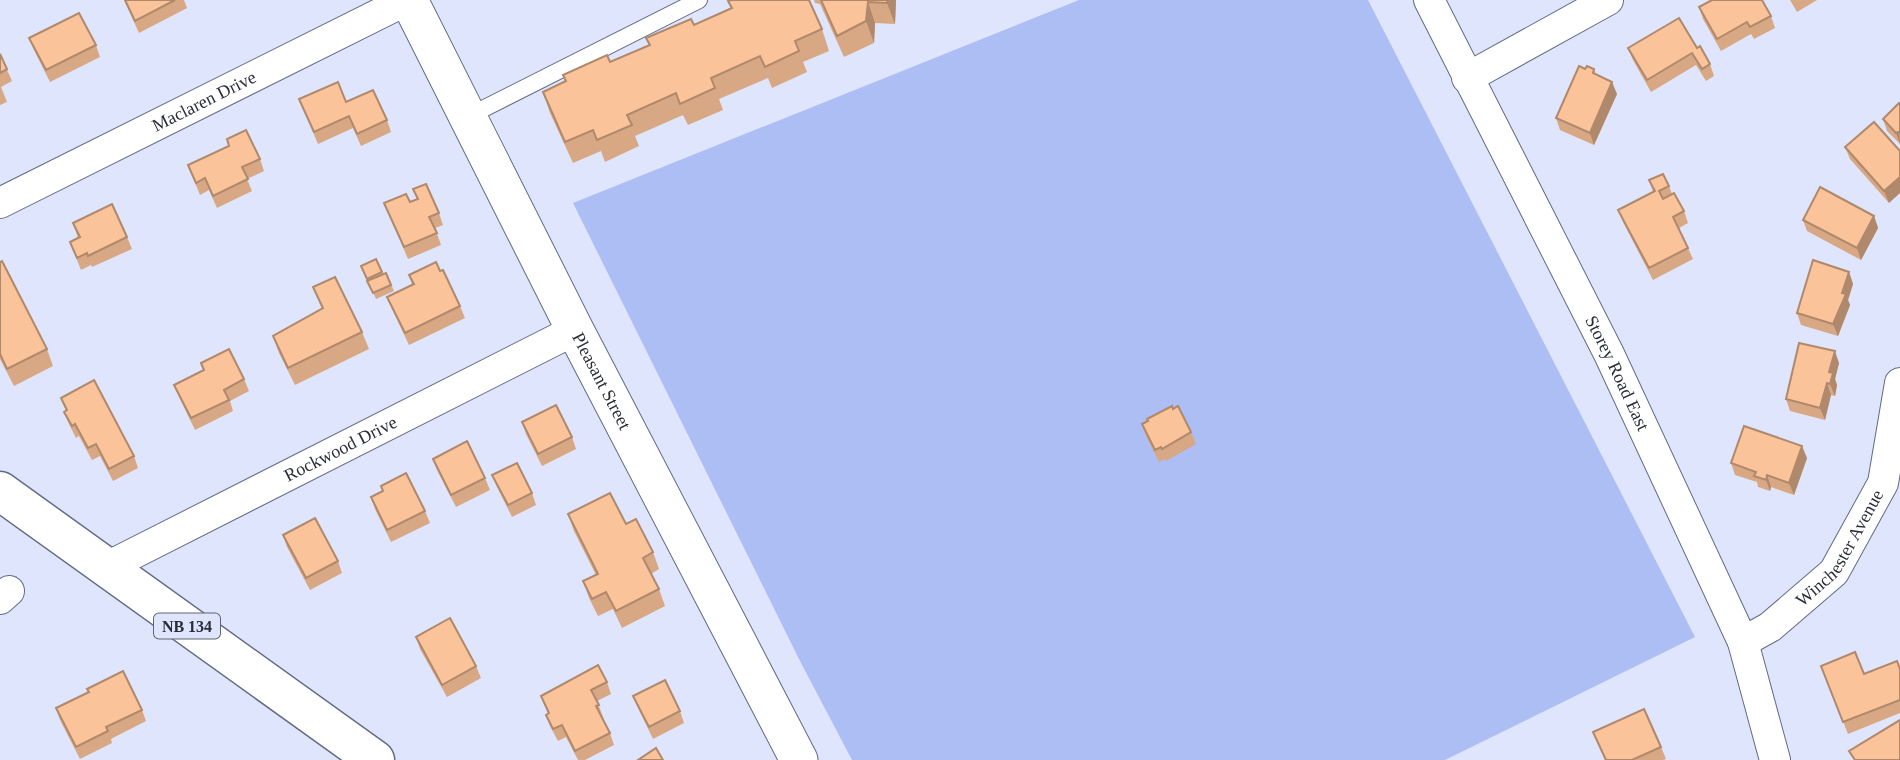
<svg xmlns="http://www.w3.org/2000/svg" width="1900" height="760" viewBox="0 0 1900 760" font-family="'Times New Roman',serif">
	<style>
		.green { fill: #adbef5 }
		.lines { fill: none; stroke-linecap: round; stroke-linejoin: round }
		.service-casing { stroke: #636b84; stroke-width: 18 }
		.minor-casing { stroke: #636b84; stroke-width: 32 }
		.tertiary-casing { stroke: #636b84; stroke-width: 39 }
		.primary-casing { stroke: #636b84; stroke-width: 41 }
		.service { stroke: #fff; stroke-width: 16 }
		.minor { stroke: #fff; stroke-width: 30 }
		.tertiary { stroke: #fff; stroke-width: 37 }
		.primary { stroke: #fff; stroke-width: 38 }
		.wall { fill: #d8a884 }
		.shaded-wall { fill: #b0886b }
		.building { fill: #fbc399; stroke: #b0886b; stroke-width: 2 }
		.labels { text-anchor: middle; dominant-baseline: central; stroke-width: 6; stroke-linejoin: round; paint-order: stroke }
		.shield { fill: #dee5fc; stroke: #606473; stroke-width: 2 }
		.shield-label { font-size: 16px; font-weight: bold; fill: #2a2d38 }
		.street-label { font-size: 18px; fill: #2a2d38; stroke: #dee5fc }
	</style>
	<rect width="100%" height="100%" fill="#dee5fc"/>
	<path class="green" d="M1079 0H1368L1695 637 1445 760H852L800 661 573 203Z"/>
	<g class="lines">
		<g class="service-casing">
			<path id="service" d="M467 117 699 0"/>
		</g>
		<g class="minor-casing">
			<g id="minor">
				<path id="s1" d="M1429 0 1609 354 1743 642 1775 760"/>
				<path d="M1467 78 1608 0"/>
				<path id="s2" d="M0 203 407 0"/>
				<path id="s3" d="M105 568 575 330"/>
				<path d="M0 599 9 591"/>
				<path id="s4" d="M1743 642 1770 627 1834 572 1883 483 1900 383"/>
			</g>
		</g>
		<g class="tertiary-casing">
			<g id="tertiary">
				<path id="s5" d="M409 0 575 330 799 760"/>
			</g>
		</g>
		<g class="primary-casing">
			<path id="primary" d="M0 491 375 760"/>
		</g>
		<use href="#service" class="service"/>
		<use href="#minor" class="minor"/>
		<use href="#tertiary" class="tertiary"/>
		<use href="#primary" class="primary"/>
	</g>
	<g class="wall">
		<path d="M124 0H184L187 8 139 33Z"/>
		<path d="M814 0H896L895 24 875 23 874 43 844 57 820 4 815 3Z"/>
		<path d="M1790 0H1817L1797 12Z"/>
		<path d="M728 1 822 29 829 51 803 62 807 72 772 88 768 78 719 99 723 110 688 125 683 115 635 136 639 146 605 162 601 151 573 163 550 113 543 92 649 45 646 38 694 25 731 9Z"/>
		<path d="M1699 7 1771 16 1775 28 1754 39 1751 34 1721 51 1703 19Z"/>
		<path d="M29 38 96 45 100 57 50 82 34 50Z"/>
		<path d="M1628 48H1697L1710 64 1714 76 1706 81 1696 65 1651 92 1633 60Z"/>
		<path d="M0 54 12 81 1 87 7 102 0 105Z"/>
		<path d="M1585 69H1594L1596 75 1617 94 1594 145 1560 130 1556 118Z"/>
		<path d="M299 99 346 102 387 120 391 132 361 146 353 128 318 144Z"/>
		<path d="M1900 104V144L1887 131 1883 119Z"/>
		<path d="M1845 147 1900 151 1889 203 1850 159Z"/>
		<path d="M260 159 264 171 247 179 252 191 217 208 209 190 200 195 188 165Z"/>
		<path d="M1649 180 1669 186 1672 194 1684 211 1688 223 1679 228 1688 248 1693 259 1653 280 1623 222 1618 210 1653 192Z"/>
		<path d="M413 189 439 213 443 225 435 228 441 245 408 259 384 203 410 202 417 199Z"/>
		<path d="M1874 216 1878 228 1861 260 1807 231 1803 220Z"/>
		<path d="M73 223 127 237 132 249 92 267 91 265 81 270 70 242 78 238Z"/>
		<path d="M376 259 383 274 386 273 394 291 376 299 361 266Z"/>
		<path d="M0 262 47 349 53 366 14 386 0 359Z"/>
		<path d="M440 271 460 306 465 318 409 345 392 309 387 297 412 285 409 275Z"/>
		<path d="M1849 272 1853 284 1848 300 1850 305 1838 336 1801 325 1797 313Z"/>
		<path d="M313 287 362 332 369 349 295 385 279 353 273 336 322 309Z"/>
		<path d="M1839 363 1835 379 1837 385 1835 396 1831 395 1825 420 1790 411 1786 399Z"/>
		<path d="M244 379 249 391 230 401 233 411 195 430 179 397 174 385Z"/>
		<path d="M61 398 134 456 138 468 113 481 100 456 92 460 79 436 76 438 69 424 64 412 66 411Z"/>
		<path d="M1173 409 1191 432 1196 444 1166 461 1165 459 1159 462 1146 436 1142 424Z"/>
		<path d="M522 422 572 437 576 449 542 466 526 434Z"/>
		<path d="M1807 458 1794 495 1771 487 1770 491 1758 487 1757 482 1735 475 1731 463Z"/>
		<path d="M433 459 485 478 490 490 456 507 437 470Z"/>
		<path d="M492 475 532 493 536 505 512 517 497 487Z"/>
		<path d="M381 486 425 511 430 523 391 542 375 509 371 497 382 491Z"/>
		<path d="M568 514 626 524 653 552 659 569 651 574 659 589 665 606 622 628 613 609 598 616 589 598 583 581 596 575 574 531Z"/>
		<path d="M283 535 338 561 342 573 310 590 287 547Z"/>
		<path d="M416 637 476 666 481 678 447 697 420 649Z"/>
		<path d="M1821 666 1864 674 1900 669V713L1848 734Z"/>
		<path d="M607 682 611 694 597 701 603 717H602L610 733 614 745 585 760H578L566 737 558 741 550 726 546 715 548 713 541 696Z"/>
		<path d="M633 696 680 711 684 723 653 739 638 708Z"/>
		<path d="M56 708 142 710 146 721 111 739 112 743 80 759 60 720Z"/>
		<path d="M1593 732 1661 747 1666 759 1663 760H1605Z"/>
	</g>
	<g class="shaded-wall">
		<path d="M887 0H896L895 24 887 3Z"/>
		<path d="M868 2 875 23 874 43 866 21Z"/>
		<path d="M1612 82 1617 94 1594 145 1590 133Z"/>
		<path d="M1898 132 1900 138V144L1896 133Z"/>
		<path d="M1900 177V193L1889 203 1884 191Z"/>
		<path d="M1874 216 1878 228 1861 260 1857 248Z"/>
		<path d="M1849 272 1853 284 1848 300 1850 305 1838 336 1833 324Z"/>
		<path d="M1835 351 1839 363 1835 379 1837 385 1835 396 1830 384 1829 372Z"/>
		<path d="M1827 383 1831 395 1825 420 1820 408Z"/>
		<path d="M1802 446 1807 458 1794 495 1789 483Z"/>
		<path d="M1767 475 1771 487 1770 491 1766 480Z"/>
	</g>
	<g class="building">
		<path d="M125 0H175L135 21Z"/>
		<path d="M731 0H809L822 29 795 41 799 51 765 67 760 56 711 78 715 88 680 104 676 93 627 115 632 125 597 140 593 130 565 142 543 92 566 81 563 75 607 55 610 62 650 45 646 38 691 19 694 25 732 8 728 1Z"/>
		<path d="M821 0H887V3L868 2 866 21 837 36Z"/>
		<path d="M1712 0H1762L1771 16 1750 27 1747 22 1717 39 1699 7Z"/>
		<path d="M79 13 96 45 46 70 29 38Z"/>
		<path d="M1679 18 1697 48 1700 46 1710 64 1702 69 1692 53 1647 80 1628 48Z"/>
		<path d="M0 54 7 69 0 73Z"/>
		<path d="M1579 66 1585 69 1587 66 1594 69 1593 73 1612 82 1590 133 1556 118Z"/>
		<path d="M338 82 346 102 373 90 387 120 357 134 349 116 314 132 299 99Z"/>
		<path d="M1899 103 1900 104V134L1898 132 1896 133 1883 119Z"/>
		<path d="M1874 122 1900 151V177L1884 191 1845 147Z"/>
		<path d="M246 130 260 159 242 167 248 179 213 196 205 178 196 183 188 165 229 146 227 139Z"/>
		<path d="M1663 174 1669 186 1659 191 1663 199 1674 193 1684 211 1673 217 1688 248 1649 268 1618 210 1655 191 1649 180Z"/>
		<path d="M426 184 439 213 429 217 437 233 404 247 384 203 406 194 410 202 418 199 413 189Z"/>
		<path d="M1820 187 1874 216 1857 248 1803 220Z"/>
		<path d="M112 204 127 237 88 256 87 253 77 258 70 242 80 237 73 223Z"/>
		<path d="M376 259 382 272 367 279 361 266Z"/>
		<path d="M1813 260 1849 272 1842 293 1846 294 1833 324 1797 313Z"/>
		<path d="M2 261 47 349 7 369 0 354V262Z"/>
		<path d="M436 262 440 271 443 270 460 306 405 333 387 297 414 284 409 275Z"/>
		<path d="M386 273 391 285 373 293 367 281Z"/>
		<path d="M335 277 362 332 288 368 273 336 323 308 313 287Z"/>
		<path d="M1799 343 1835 351 1829 372 1833 373 1830 384 1827 383 1820 408 1786 399Z"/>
		<path d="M229 349 244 379 224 390 229 400 191 418 174 385 204 370 201 363Z"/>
		<path d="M94 380 134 456 109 469 96 444 88 448 75 424 72 426 64 412 67 410 61 398Z"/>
		<path d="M556 405 572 437 538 454 522 422Z"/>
		<path d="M1172 406 1173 409 1178 406 1191 432 1162 449 1161 447 1155 450 1142 424 1148 421 1147 419Z"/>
		<path d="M1744 426 1802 446 1789 483 1767 475 1766 480 1754 476 1756 472 1731 463Z"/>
		<path d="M467 441 485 478 451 495 433 459Z"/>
		<path d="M517 463 532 493 508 505 492 475Z"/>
		<path d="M406 473 425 511 387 530 371 497 383 491 381 486Z"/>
		<path d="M610 493 626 524 636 519 653 552 643 558 659 589 616 611 606 592 592 599 583 581 598 574 568 514Z"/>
		<path d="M315 518 338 561 306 578 283 535Z"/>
		<path d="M450 618 476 666 442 685 416 637Z"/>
		<path d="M1855 652 1864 674 1897 661 1900 669V700L1843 722 1821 666Z"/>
		<path d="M598 665 607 682 591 690 599 705 596 706 610 733 575 751 562 725 553 729 546 715 549 713 541 696Z"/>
		<path d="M123 671 142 710 106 727 108 731 76 747 56 708 89 692 87 689Z"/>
		<path d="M665 680 680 711 649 727 633 696Z"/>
		<path d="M1644 709 1661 747 1632 760H1606L1593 732Z"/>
		<path d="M1900 720V760H1855L1849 751Z"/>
		<path d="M656 748 663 760H638Z"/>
	</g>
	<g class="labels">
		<rect class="shield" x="154" y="613.5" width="66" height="25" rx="5"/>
		<g class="shield-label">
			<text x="187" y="626">NB 134</text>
		</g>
		<g class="street-label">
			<text stroke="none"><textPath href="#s2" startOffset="228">Maclaren Drive</textPath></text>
			<text stroke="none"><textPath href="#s1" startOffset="418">Storey Road East</textPath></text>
			<text stroke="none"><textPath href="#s5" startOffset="427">Pleasant Street</textPath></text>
			<text stroke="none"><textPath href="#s3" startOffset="264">Rockwood Drive</textPath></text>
			<text stroke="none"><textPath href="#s4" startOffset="138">Winchester Avenue</textPath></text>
		</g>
	</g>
</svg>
